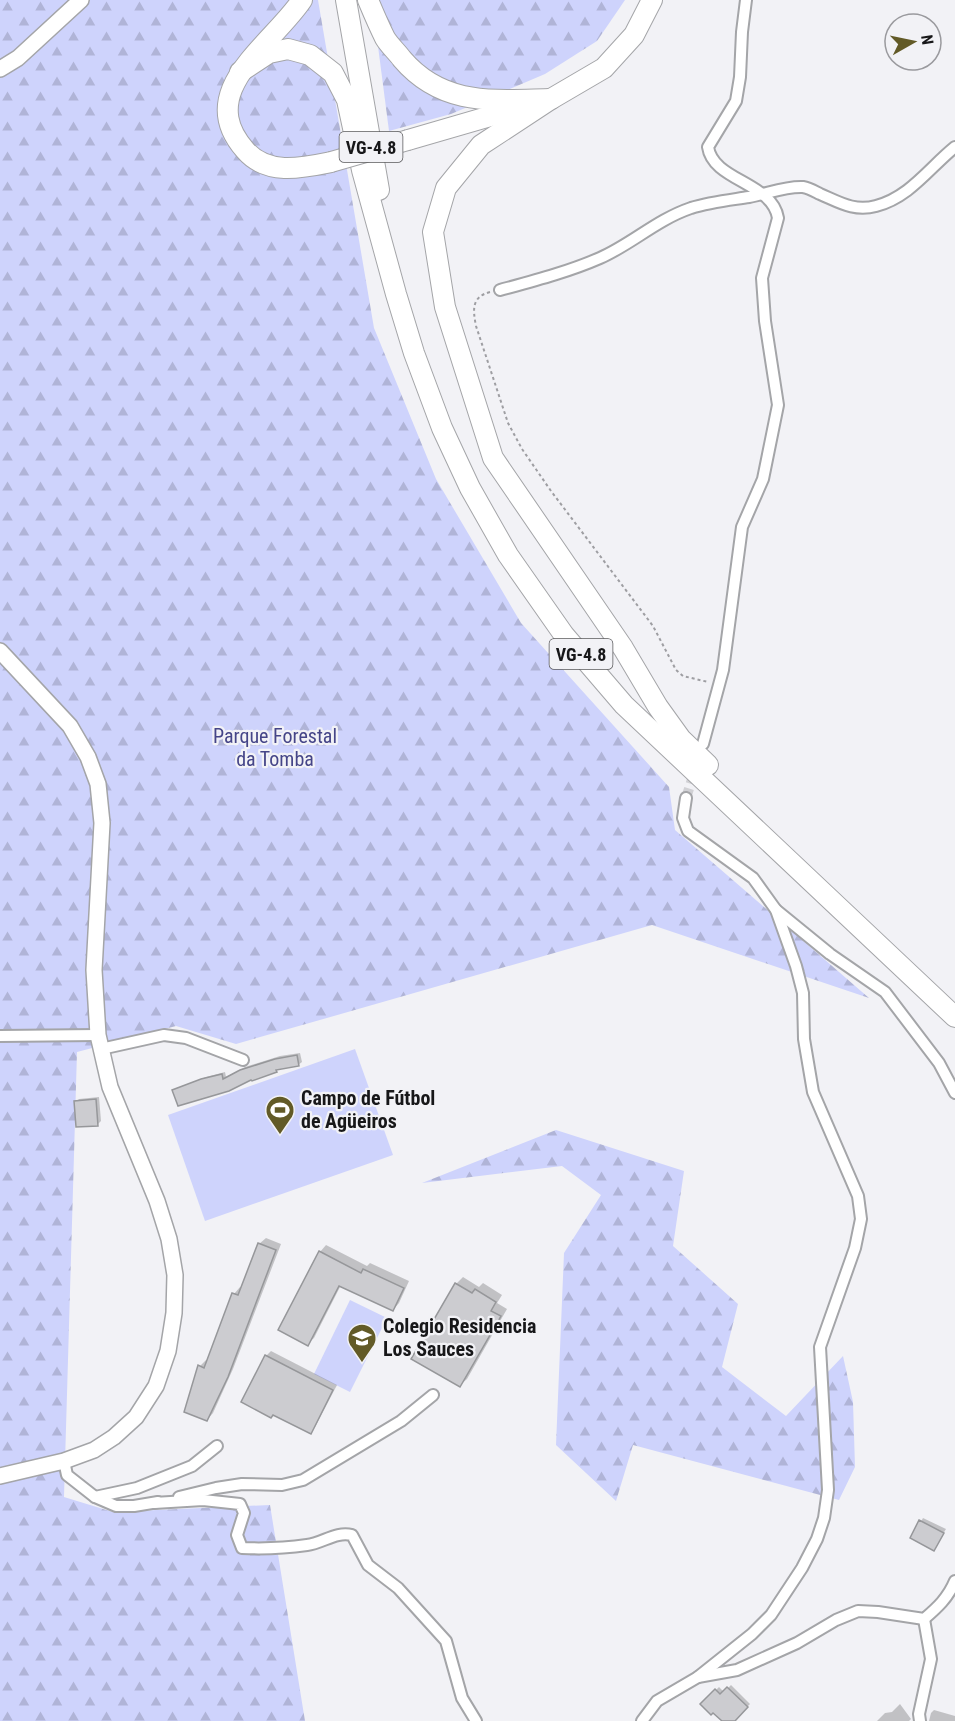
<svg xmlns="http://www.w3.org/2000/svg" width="955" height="1721" viewBox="0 0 955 1721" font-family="'Roboto Condensed',sans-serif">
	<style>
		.forest { fill: url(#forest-firs) }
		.pitch { fill: #ced3fc }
		.shadow { fill: #0003 }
		.building { fill: #ccccd0; stroke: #96979a; stroke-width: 1.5 }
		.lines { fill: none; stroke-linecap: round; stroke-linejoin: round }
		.street-tunnel { stroke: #d1d1d5; stroke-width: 10; stroke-dasharray: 10 5; stroke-linecap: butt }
		.street-casing { stroke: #a4a5a8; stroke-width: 14 }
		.secondary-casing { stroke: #a4a5a8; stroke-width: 18 }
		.highway-casing { stroke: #a4a5a8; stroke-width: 22 }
		.path { stroke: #9e9ea2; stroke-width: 2; stroke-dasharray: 3 3; stroke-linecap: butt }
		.street { stroke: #fff; stroke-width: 10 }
		.secondary { stroke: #fff; stroke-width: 15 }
		.highway { stroke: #fff; stroke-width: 20 }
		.highway-bridge-casing { stroke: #a4a5a8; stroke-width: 22; stroke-linecap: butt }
		.highway-bridge { stroke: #fff; stroke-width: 20 }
		.labels { text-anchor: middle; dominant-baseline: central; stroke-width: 4.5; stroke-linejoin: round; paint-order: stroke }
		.shield { fill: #f2f2f6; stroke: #59595b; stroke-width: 1.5 }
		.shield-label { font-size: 18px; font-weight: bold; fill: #171719 }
		.park-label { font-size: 20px; fill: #454588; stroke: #f2f2f6 }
		.poi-label { font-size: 20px; font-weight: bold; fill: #171719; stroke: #f2f2f6; text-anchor: start }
	</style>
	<defs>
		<pattern id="forest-firs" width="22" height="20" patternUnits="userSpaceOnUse" patternTransform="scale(1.5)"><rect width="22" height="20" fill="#ced3fc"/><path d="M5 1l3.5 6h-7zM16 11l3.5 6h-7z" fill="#b0b4d7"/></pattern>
	</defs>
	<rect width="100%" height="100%" fill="#f2f2f6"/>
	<g class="forest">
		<path d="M0 0H318L374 328 436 479 521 623 669 787 675 830 869 998 652 925 236 1044 176 1026 77 1052 64 1497 113 1512 270 1505 305 1721H0Z"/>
		<path d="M372 0H625L597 41 545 74 451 114 389 131Z"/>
		<path d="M556 1130 684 1171 673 1246 738 1304 722 1367 786 1416 843 1356 853 1402 855 1467 839 1500 633 1445 616 1501 556 1445 564 1253 601 1195 562 1166 422 1183Z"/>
	</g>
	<g class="pitch">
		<path d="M355 1049 393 1155 205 1221 168 1115Z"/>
		<path d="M350 1300 387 1318 350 1392 314 1374Z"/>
	</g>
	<g class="shadow">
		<path d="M300 1053 302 1062 298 1065 174 1091 177 1088 206 1077 225 1072 226 1077 245 1067 280 1056Z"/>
		<path d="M99 1097 101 1121 98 1124 76 1102 79 1099Z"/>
		<path d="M266 1238 281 1244 233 1369 213 1413 207 1420 200 1366 206 1360 208 1361 234 1294 240 1287 243 1289 259 1244Z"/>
		<path d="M326 1245 367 1266 370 1263 409 1281 399 1303 393 1310 341 1285 314 1338 307 1344 320 1252Z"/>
		<path d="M463 1277 479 1287 483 1283 502 1295 497 1303 507 1309 467 1379 460 1385 456 1284Z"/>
		<path d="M271 1351 337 1385 315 1427 310 1432 266 1356Z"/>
		<path d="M923 1518 946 1529 934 1549 912 1537Z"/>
		<path d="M731 1685 750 1704 733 1721H724L702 1704 719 1687 724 1692Z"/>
		<path d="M900 1704 911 1719 909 1721H877L885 1713 892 1712Z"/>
		<path d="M934 1710 955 1716V1721H929L931 1713Z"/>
	</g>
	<g class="building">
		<path d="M297 1055 299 1066 276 1070 277 1072 252 1081 251 1080 229 1091 178 1106 172 1090 201 1079 222 1074 223 1079 240 1070 275 1059Z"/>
		<path d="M96 1099 98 1126 76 1127 74 1101Z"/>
		<path d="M258 1243 276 1250 228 1377 207 1421 184 1412 198 1365 204 1368 232 1293 238 1295Z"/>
		<path d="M319 1251 361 1273 363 1269 404 1288 393 1311 339 1286 308 1346 278 1330Z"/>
		<path d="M455 1283 472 1293 475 1289 496 1302 491 1311 501 1316 460 1387 411 1359Z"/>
		<path d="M265 1355 333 1390 311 1434 273 1415 271 1418 241 1402Z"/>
		<path d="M919 1520 944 1533 934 1551 910 1538Z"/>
		<path d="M727 1687 748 1707 735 1721H722L713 1713 711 1715 700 1704 715 1689 720 1694Z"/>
	</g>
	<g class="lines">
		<path class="street-tunnel" d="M686 798 695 770"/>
		<g class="street-casing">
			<g id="street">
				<path d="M500 290C533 281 568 272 600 258 632 244 656 220 691 208 710 202 730 200 749 197 767 194 785 186 803 187 809 188 814 191 820 194 839 202 854 212 876 206 910 197 929 168 955 147"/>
				<path d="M703 744 723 670 742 527 763 479 778 405 765 321 762 278 778 218C772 182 713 181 708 147L736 101 740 77 742 32 746 0"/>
				<path d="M686 798 683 818 688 831 753 878 776 910 796 966 803 993 804 1039 813 1092 858 1196 861 1219 855 1248 820 1347 828 1490 824 1518 817 1539 802 1568 771 1615 752 1634 698 1677"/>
				<path d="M776 910 830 954 885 992 939 1063 955 1093"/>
				<path d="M0 1036 98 1035"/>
				<path d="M101 1049 164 1035 186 1038 243 1060"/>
				<path d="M64 1461 67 1475 95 1497 116 1506H134L158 1502"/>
				<path d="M95 1497 137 1488 192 1466 217 1446"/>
				<path d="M179 1497 216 1488 242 1484 282 1485 303 1480 401 1421 433 1395"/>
				<path d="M154 1503 203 1500 240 1504 244 1513 237 1535 242 1548C264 1549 286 1548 307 1545 323 1543 336 1531 352 1535L368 1565 398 1588 446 1641 462 1698 476 1721"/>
				<path d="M642 1721 657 1701 698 1677 737 1670 797 1643 836 1620 858 1611 878 1612 924 1619C937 1608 948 1598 955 1581"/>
				<path d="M920 1721 919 1714 931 1659 924 1619"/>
			</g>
		</g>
		<g class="secondary-casing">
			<g id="secondary">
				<path d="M0 69 18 58 81 0"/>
				<path d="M0 651 70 726 88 757 98 784 102 823 94 970 98 1035 110 1087 157 1201 169 1239 175 1275 174 1313 168 1351 156 1386 136 1417 114 1437 94 1450 64 1461 0 1476"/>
			</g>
		</g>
		<g class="highway-casing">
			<g id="highway">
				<path d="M302 0C272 45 193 91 245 150 267 176 302 168 331 162"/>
				<path d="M346 0 379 190"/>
				<path d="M368 0C373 12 379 26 385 38 389 45 397 52 402 59 443 107 494 100 551 99"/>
				<path d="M652 0 634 35 604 68 551 99 481 145 446 188 433 232 445 307 493 458 623 648 658 707 681 739 708 765"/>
				<path d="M240 72 269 53 288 49 310 55 333 73 347 100 362 170 396 294 414 353 442 428 470 488 508 555 564 635 624 705 955 1017"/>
				<path d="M408 140 525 106"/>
			</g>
		</g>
		<path class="path" d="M490 292C471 297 473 310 476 326L508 423 522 449 551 491 653 626 676 670 683 676 708 682"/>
		<use href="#street" class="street"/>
		<use href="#secondary" class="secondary"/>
		<use href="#highway" class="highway"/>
		<g class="highway-bridge-casing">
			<path id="highway-bridge" d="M331 162 408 140"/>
		</g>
		<use href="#highway-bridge" class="highway-bridge"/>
	</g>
	<defs>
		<g id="stadium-pin" transform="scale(1.5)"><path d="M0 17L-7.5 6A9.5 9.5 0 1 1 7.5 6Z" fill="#625a27" stroke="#f2f2f6"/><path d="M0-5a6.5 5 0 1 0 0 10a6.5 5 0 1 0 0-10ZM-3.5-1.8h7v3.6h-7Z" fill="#fff"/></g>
		<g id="school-pin" transform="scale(1.5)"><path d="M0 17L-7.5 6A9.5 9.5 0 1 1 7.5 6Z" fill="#625a27" stroke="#f2f2f6"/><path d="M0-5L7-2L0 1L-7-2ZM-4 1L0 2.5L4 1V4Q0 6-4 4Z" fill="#fff"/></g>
	</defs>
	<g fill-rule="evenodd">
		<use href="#stadium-pin" x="280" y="1110"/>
		<use href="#school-pin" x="362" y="1338"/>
	</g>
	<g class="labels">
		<g class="shield">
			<rect x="339.5" y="132" width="63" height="30" rx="4.5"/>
			<rect x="549.5" y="639" width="63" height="30" rx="4.5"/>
		</g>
		<g class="shield-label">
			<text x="371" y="147">VG-4.8</text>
			<text x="581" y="654">VG-4.8</text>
		</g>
		<g class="park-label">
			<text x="275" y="736">Parque Forestal<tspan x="275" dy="23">da Tomba</tspan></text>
		</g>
		<g class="poi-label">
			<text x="301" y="1098">Campo de Fútbol<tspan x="301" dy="23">de Agüeiros</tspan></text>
			<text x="383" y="1326">Colegio Residencia<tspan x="383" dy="23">Los Sauces</tspan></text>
		</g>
	</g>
	<g transform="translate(913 42) rotate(81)"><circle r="28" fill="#f2f2f6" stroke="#9a9a9e" stroke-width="1.5"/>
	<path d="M0-4.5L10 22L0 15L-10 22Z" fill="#625a27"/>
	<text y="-9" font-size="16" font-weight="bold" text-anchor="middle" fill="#171719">N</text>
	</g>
</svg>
